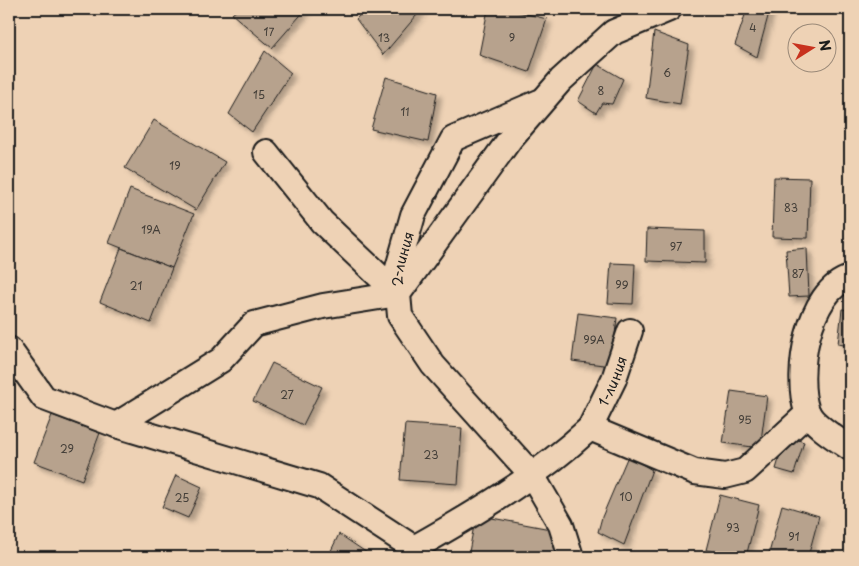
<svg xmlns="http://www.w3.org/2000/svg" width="859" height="566" viewBox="0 0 859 566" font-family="'Playpen Sans',sans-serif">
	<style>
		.building { fill: #b7a28d; stroke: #1c1c1c; filter: url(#shadow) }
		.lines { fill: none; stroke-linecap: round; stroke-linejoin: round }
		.minor-casing { stroke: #1c1c1c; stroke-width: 28 }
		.minor { stroke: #eed2b5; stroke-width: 24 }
		.labels { text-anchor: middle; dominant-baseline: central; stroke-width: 5; stroke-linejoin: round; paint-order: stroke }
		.number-label { font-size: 11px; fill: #433e38 }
		.street-label { font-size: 14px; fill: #1c1c1c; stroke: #eed2b5 }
	</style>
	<defs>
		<filter id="shadow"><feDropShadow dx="4.5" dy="4.5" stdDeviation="2.5" flood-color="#0004"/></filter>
	</defs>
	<rect width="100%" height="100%" fill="#eed2b5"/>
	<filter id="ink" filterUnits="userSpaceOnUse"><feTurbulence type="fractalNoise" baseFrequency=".02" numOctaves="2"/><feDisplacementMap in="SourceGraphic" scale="10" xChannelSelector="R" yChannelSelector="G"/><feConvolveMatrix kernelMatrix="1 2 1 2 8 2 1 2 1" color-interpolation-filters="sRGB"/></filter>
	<g filter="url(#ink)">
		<g class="building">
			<path d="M238 9H306L272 48 232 14Z"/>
			<path d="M366 9H422L383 55 356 19Z"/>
			<path d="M488 9H507L547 19 529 72 479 55Z"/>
			<path d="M747 9H770L757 57 735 45Z"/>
			<path d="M654 32 689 45 680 104 646 98Z"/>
			<path d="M265 51 291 73 252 132 229 114Z"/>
			<path d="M597 64 623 79 612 104 602 103 596 113 578 101Z"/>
			<path d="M386 77 437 93 428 142 371 129Z"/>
			<path d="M154 120 225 162 196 210 125 168Z"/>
			<path d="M774 177 810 178 808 238 772 237Z"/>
			<path d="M130 189 194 214 172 268 109 243Z"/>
			<path d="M647 229 705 231V263L646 261Z"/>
			<path d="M121 248 172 268 151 323 100 302Z"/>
			<path d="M807 248 809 296 789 297 786 250Z"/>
			<path d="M611 263 635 264 633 304 608 303Z"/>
			<path d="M842 309 850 310V346L838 344Z"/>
			<path d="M578 313 617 318 611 366 572 361Z"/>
			<path d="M272 363 322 387 303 425 253 401Z"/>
			<path d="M731 391 767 396 760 448 723 443Z"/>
			<path d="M52 415 100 433 82 480 34 462Z"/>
			<path d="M405 424 462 428 458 484 400 480Z"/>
			<path d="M786 436 804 442 794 474 776 469Z"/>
			<path d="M628 456 652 470 624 545 598 532 602 517Z"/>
			<path d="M176 475 202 487 188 518 162 507Z"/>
			<path d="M720 495 759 505 746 557H736L706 550Z"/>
			<path d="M782 505 819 516 808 557H768Z"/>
			<path d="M476 515 561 531 556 557H468Z"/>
			<path d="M339 534 373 557H328Z"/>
		</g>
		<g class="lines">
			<g class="minor-casing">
				<g id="minor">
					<path d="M266 152 322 222 398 294"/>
					<path d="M850 278C808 290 794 375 807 411 812 424 838 440 850 448"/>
					<path d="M398 294 323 306 254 324 221 360 116 425 319 486 414 548"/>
					<path id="s1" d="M398 294 396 275 413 215 453 139 539 102"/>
					<path d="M9 349 44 398 116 425"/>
					<path id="s2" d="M590 428 614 379 630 331"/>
					<path d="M412 557 414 548C476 513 537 477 590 428L695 472 725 476 745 471 808 413"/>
					<path d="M571 557 561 525 532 475 433 365 400 316 398 294 510 139 561 80 614 32 669 9"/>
				</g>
			</g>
			<use href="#minor" class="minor"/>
		</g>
	</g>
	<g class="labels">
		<g class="number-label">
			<text x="753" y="27">4</text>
			<text x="269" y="31">17</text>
			<text x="384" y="37">13</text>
			<text x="512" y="37">9</text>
			<text x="667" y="72">6</text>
			<text x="601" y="90">8</text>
			<text x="259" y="94">15</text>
			<text x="405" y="111">11</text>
			<text x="175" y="165">19</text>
			<text x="791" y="207">83</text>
			<text x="151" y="229">19А</text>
			<text x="676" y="246">97</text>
			<text x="798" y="273">87</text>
			<text x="622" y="284">99</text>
			<text x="136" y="285">21</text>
			<text x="594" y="339">99А</text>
			<text x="287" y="394">27</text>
			<text x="745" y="419">95</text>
			<text x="67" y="448">29</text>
			<text x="431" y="454">23</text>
			<text x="626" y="496">10</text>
			<text x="182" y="497">25</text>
			<text x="733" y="527">93</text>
			<text x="794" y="536">91</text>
		</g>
		<g class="street-label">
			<text stroke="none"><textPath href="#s1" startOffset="36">2-линия</textPath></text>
			<text stroke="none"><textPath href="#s2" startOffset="52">1-линия</textPath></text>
		</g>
	</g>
	<rect width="859" height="566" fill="none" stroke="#eed2b5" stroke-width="30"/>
	<rect x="15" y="15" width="829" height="536" fill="none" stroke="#1c1c1c" stroke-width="2" filter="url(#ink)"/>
	<g transform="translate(812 48) rotate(79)"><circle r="24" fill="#eed2b5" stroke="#9a8978"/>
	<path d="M0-4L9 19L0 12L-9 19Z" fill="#c8321e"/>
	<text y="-8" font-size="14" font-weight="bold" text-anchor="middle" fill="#1c1c1c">N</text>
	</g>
</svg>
